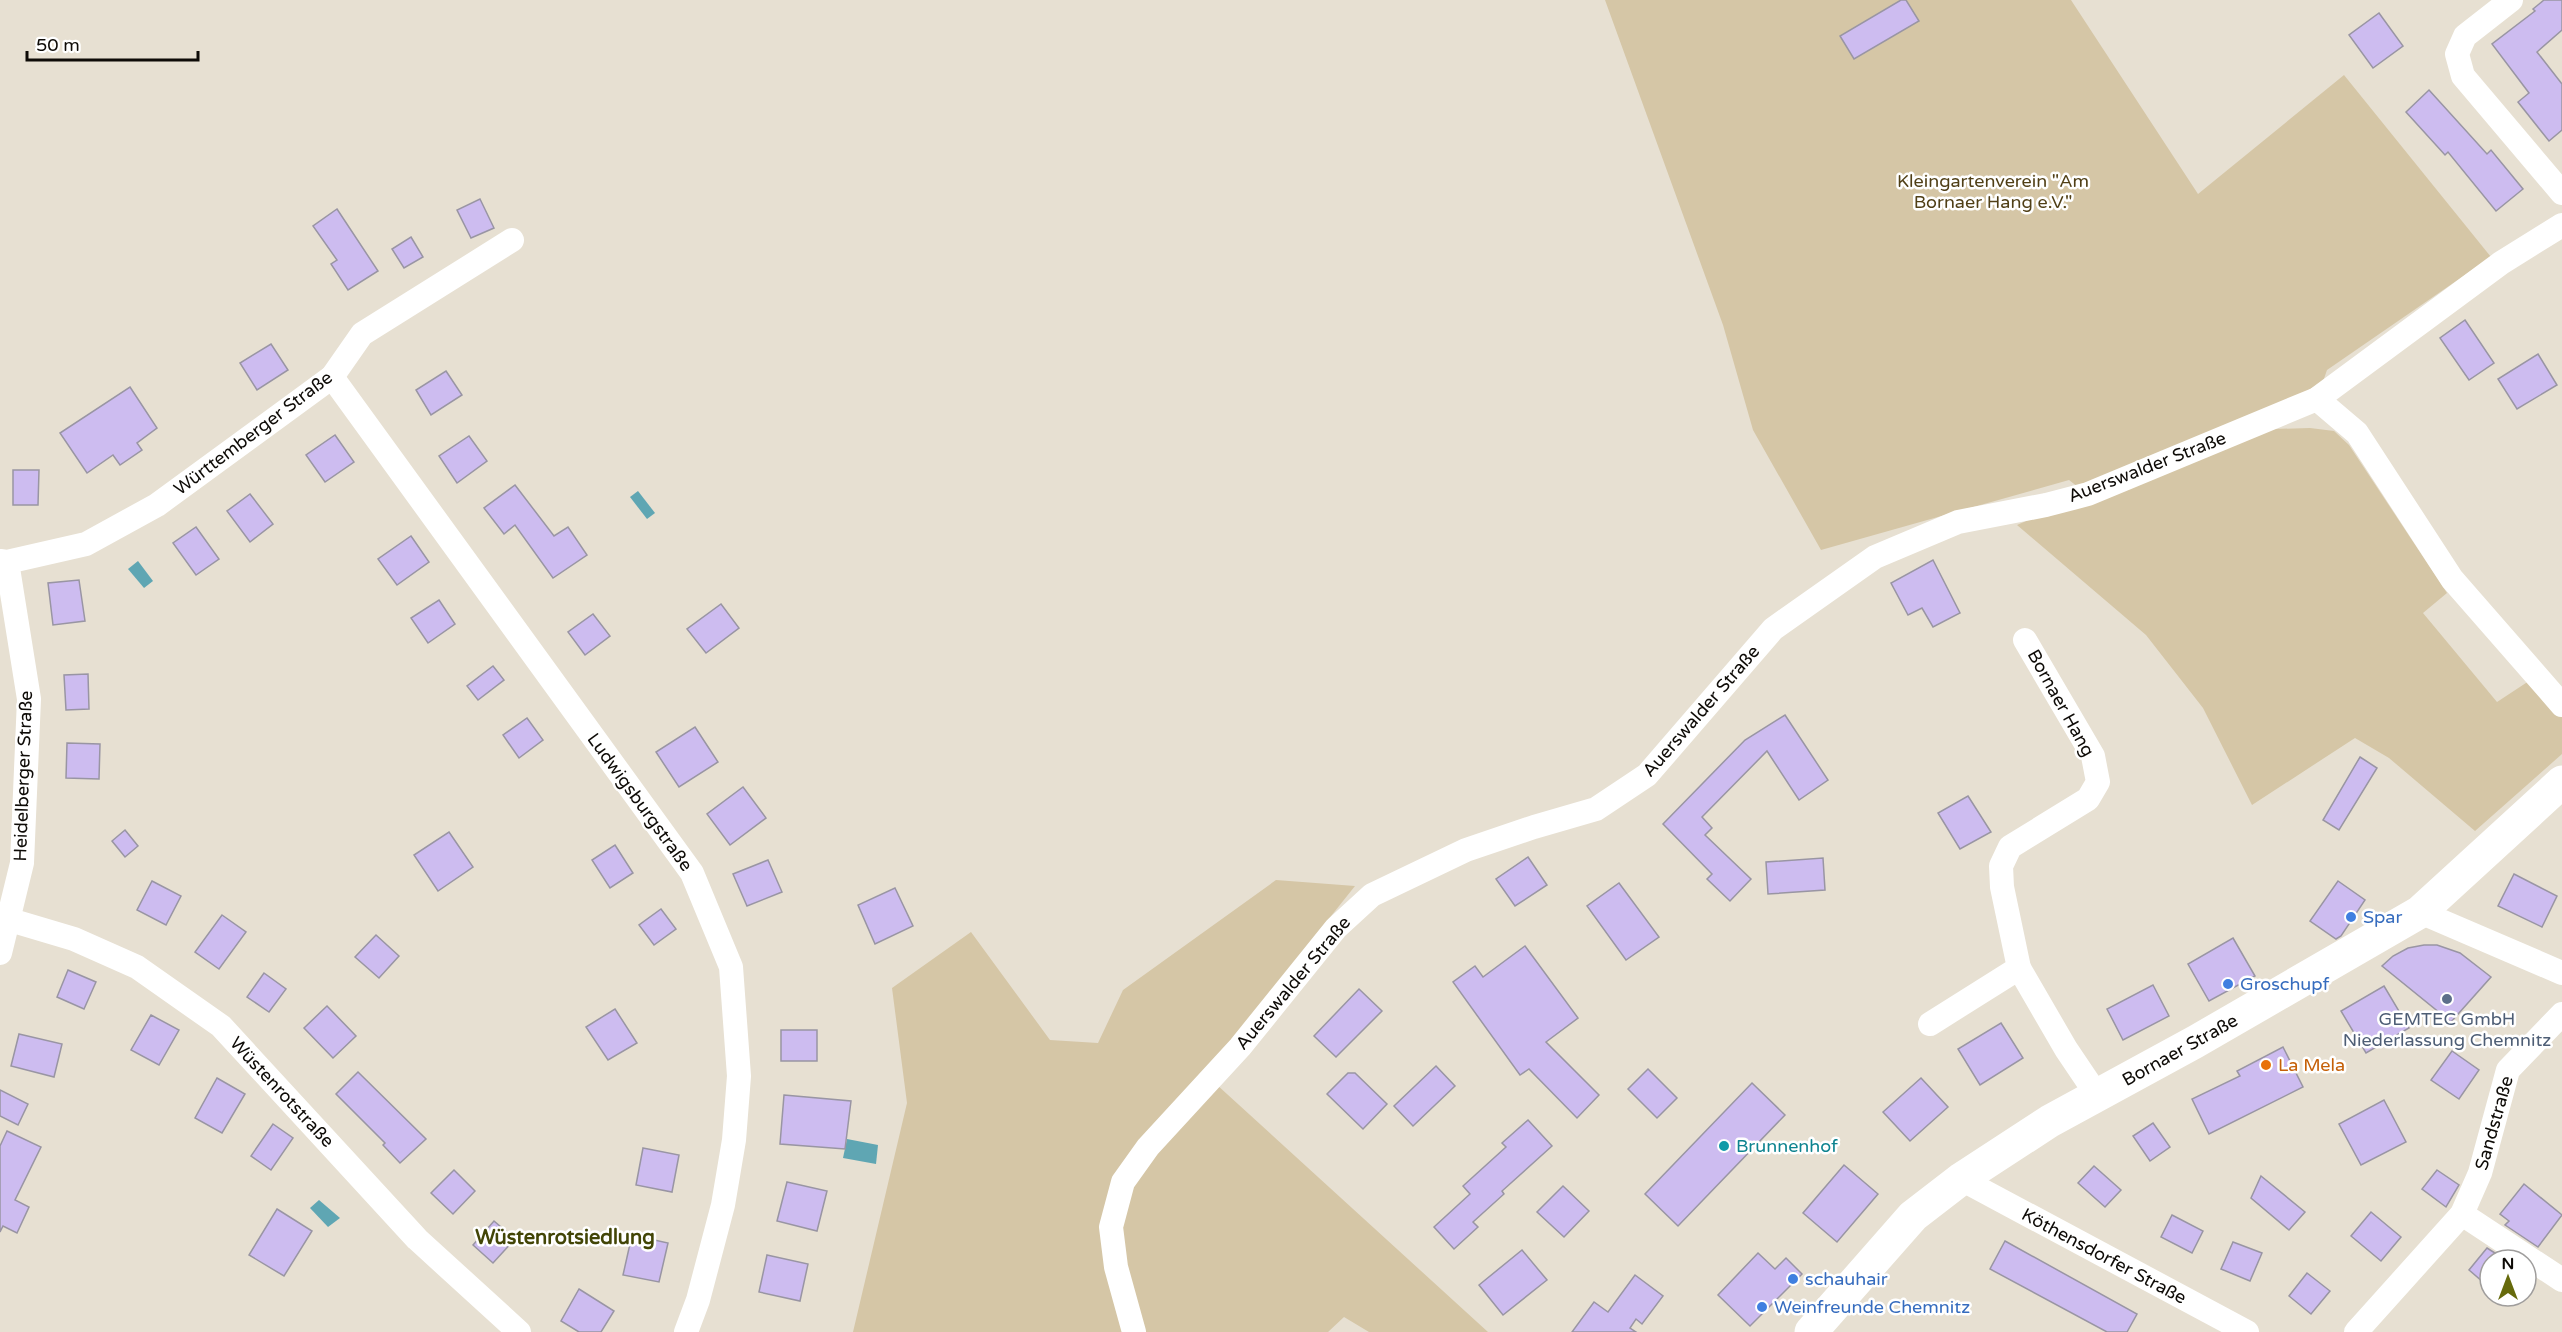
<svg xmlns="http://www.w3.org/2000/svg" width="2562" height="1332" viewBox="0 0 2562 1332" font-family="'Varela Round',sans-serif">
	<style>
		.green { fill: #d5c6a6 }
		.water { fill: #5fa6b3 }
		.building { fill: #cdbcf0; stroke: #9995a3; stroke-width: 1.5 }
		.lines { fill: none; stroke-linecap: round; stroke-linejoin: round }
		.minor { stroke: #fff; stroke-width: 24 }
		.secondary { stroke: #fff; stroke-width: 33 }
		.shop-dot { fill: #3f7fe0; stroke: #fff; stroke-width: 2 }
		.service-dot { fill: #5c6f8a; stroke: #fff; stroke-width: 2 }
		.food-dot { fill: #e8710a; stroke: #fff; stroke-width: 2 }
		.culture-dot { fill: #0f9aa8; stroke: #fff; stroke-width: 2 }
		.labels { text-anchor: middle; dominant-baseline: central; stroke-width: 5; stroke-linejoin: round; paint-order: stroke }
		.park-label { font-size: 18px; fill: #503f16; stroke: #fff }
		.street-label { font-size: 18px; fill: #0e0b07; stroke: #fff }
		.shop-label { font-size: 18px; fill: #366cbe; stroke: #fff; text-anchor: start }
		.service-label { font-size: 18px; fill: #4e5e75; stroke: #fff }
		.food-label { font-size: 18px; fill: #c56008; stroke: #fff; text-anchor: start }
		.culture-label { font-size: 18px; fill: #0d838f; stroke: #fff; text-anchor: start }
		.neighbourhood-label { font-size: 20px; font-weight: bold; fill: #424506; stroke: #fff }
	</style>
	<rect width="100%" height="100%" fill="#e7e0d2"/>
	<g class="green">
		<path d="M1605 0H2071L2198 194 2344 75 2491 257 2327 370 2317 399 2273 429 2310 428 2334 431 2349 445 2447 593 2423 613 2497 702 2532 679 2562 712V754L2475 831 2389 758 2355 738 2252 805 2203 708 2146 635 2017 525 2087 494 2069 480 1821 550 1753 430 1723 325Z"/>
		<path d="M1276 880 1355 886 1205 1074 1488 1332H1369L1344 1317 1328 1332H853L907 1103 892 988 971 932 1050 1040 1098 1043 1123 990Z"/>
	</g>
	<g class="water">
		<path d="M638 491 655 513 647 519 630 497Z"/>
		<path d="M138 561 153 581 144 588 128 569Z"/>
		<path d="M847 1139 878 1145 876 1164 843 1158Z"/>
		<path d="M319 1200 340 1218 328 1227 310 1208Z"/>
	</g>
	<g class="building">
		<path d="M1901 0H1906L1919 21 1854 59 1840 36Z"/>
		<path d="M2544 0H2562V30L2537 52 2562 84V130L2549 141 2518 102 2529 93 2492 44 2535 11 2533 9Z"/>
		<path d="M2379 13 2403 46 2373 68 2349 35Z"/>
		<path d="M2429 90 2487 154 2491 150 2523 189 2496 211 2448 152 2445 155 2406 112Z"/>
		<path d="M480 199 494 228 471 238 457 210Z"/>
		<path d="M337 209 378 271 348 290 331 264 337 260 313 226Z"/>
		<path d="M411 237 423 257 404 268 392 249Z"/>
		<path d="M2465 320 2494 363 2469 380 2440 338Z"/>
		<path d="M271 344 288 370 257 390 240 363Z"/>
		<path d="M2538 354 2557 385 2517 409 2498 379Z"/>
		<path d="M446 371 462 395 431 415 416 390Z"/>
		<path d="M130 387 157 428 137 443 142 450 120 465 113 455 87 473 60 433Z"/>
		<path d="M335 435 354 462 325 482 306 455Z"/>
		<path d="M469 436 487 461 457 483 439 456Z"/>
		<path d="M13 470H39L38 505H13Z"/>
		<path d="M515 485 554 536 568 527 587 555 553 578 515 525 504 534 484 508Z"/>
		<path d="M250 494 273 524 250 542 227 511Z"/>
		<path d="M196 527 219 559 196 575 173 543Z"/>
		<path d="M411 536 429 562 397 585 378 559Z"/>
		<path d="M1933 560 1960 613 1933 627 1922 608 1908 615 1891 583Z"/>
		<path d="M79 580 85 621 53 625 48 583Z"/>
		<path d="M439 600 455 624 428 643 411 618Z"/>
		<path d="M721 604 739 628 706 653 687 629Z"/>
		<path d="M593 614 610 636 585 655 568 632Z"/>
		<path d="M493 666 504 680 478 700 467 686Z"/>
		<path d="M88 674 89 709 66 710 64 675Z"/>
		<path d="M1785 715 1828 780 1799 800 1767 751 1702 817 1712 828 1705 835 1751 879 1730 901 1707 879 1712 874 1663 824 1745 740Z"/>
		<path d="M527 718 543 740 519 758 503 735Z"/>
		<path d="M695 727 718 762 679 787 656 752Z"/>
		<path d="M67 743 100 744 99 779 66 778Z"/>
		<path d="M2360 757 2377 768 2339 830 2323 820Z"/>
		<path d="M743 787 766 818 730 845 707 814Z"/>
		<path d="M1968 796 1991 832 1960 849 1938 813Z"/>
		<path d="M125 830 138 846 125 857 112 841Z"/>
		<path d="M449 832 473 867 438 891 414 855Z"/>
		<path d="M615 845 633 873 610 888 592 860Z"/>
		<path d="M1528 857 1547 885 1515 906 1496 879Z"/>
		<path d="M1823 858 1825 890 1768 894 1766 862Z"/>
		<path d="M768 860 782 892 747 906 733 874Z"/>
		<path d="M2514 874 2557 896 2542 927 2498 906Z"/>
		<path d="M152 881 181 896 166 925 137 910Z"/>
		<path d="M2338 881 2365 900 2341 936 2336 939 2310 921Z"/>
		<path d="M1619 883 1659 937 1626 960 1587 906Z"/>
		<path d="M895 888 913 926 875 944 858 905Z"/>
		<path d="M661 909 676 929 654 945 639 925Z"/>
		<path d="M222 915 246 932 219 969 195 952Z"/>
		<path d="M376 935 399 956 379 978 355 957Z"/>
		<path d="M2233 938 2255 976 2209 1001 2188 964Z"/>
		<path d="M2424 945H2437L2460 953 2491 977 2451 1022 2382 966 2393 956 2408 948Z"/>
		<path d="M1525 946 1578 1018 1546 1042 1599 1095 1577 1118 1529 1069 1520 1075 1453 982 1475 966 1483 977Z"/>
		<path d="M68 970 96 982 84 1009 57 997Z"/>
		<path d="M264 973 286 989 269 1012 247 997Z"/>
		<path d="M2153 985 2169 1016 2123 1040 2107 1009Z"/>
		<path d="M2384 986 2409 1028 2366 1053 2341 1011Z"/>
		<path d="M1359 989 1382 1011 1336 1057 1314 1036Z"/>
		<path d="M327 1006 356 1036 333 1058 304 1028Z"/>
		<path d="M615 1009 637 1043 608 1060 586 1027Z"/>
		<path d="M151 1015 179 1030 159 1065 131 1050Z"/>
		<path d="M2001 1023 2023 1058 1980 1085 1958 1049Z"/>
		<rect x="781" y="1030" width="36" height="31"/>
		<path d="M19 1034 62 1044 54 1077 11 1066Z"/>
		<path d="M2283 1047 2303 1087 2209 1134 2192 1099 2240 1076 2237 1071Z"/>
		<path d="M2452 1051 2479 1070 2459 1099 2431 1080Z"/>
		<path d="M1436 1066 1455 1086 1413 1126 1394 1106Z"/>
		<path d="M1648 1069 1677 1098 1657 1118 1628 1089Z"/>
		<path d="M358 1072 426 1139 400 1163 383 1145 385 1143 336 1094Z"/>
		<path d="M1348 1073H1355L1387 1104 1363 1129 1327 1094Z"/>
		<path d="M217 1078 245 1094 222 1133 195 1118Z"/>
		<path d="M1921 1078 1948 1107 1910 1141 1883 1112Z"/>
		<path d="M1752 1083 1785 1115 1678 1226 1645 1194Z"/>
		<path d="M0 1090 28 1104 18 1125 0 1116Z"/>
		<path d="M784 1095 851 1101 845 1149 780 1144Z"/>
		<path d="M2384 1100 2406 1142 2361 1165 2339 1124Z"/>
		<path d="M1528 1120 1552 1146 1502 1191 1504 1194 1473 1222 1478 1227 1454 1249 1434 1227 1470 1194 1463 1186 1506 1147 1502 1143Z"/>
		<path d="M2153 1123 2170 1147 2150 1161 2133 1136Z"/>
		<path d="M273 1124 293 1138 271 1170 251 1156Z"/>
		<path d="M7 1131 41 1147 15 1200 29 1207 17 1233 3 1226 0 1232V1146Z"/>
		<path d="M643 1148 679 1155 672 1192 636 1185Z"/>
		<path d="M1844 1165 1878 1194 1837 1242 1803 1213Z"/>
		<path d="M2094 1166 2121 1190 2105 1207 2078 1183Z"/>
		<path d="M454 1170 475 1191 453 1214 431 1193Z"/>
		<path d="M2437 1170 2459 1185 2446 1207 2422 1189Z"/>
		<path d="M2261 1176 2305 1212 2289 1230 2251 1198Z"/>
		<path d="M787 1182 827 1191 817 1231 777 1221Z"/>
		<path d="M2524 1184 2562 1215 2538 1247 2505 1225 2509 1221 2500 1214Z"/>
		<path d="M1563 1186 1589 1211 1564 1237 1537 1212Z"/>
		<path d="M277 1209 312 1231 284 1276 249 1255Z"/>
		<path d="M2371 1212 2401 1237 2381 1261 2351 1236Z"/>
		<path d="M2172 1215 2203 1231 2192 1253 2161 1237Z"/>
		<path d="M494 1221 515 1239 493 1263 473 1245Z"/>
		<path d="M632 1235 668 1243 659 1282 623 1275Z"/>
		<path d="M2005 1241 2137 1314 2127 1332H2107L1990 1269Z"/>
		<path d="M2233 1242 2262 1253 2250 1281 2221 1269Z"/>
		<path d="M2487 1248 2506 1260H2490V1288L2469 1270Z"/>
		<path d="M1522 1250 1547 1280 1503 1315 1479 1285Z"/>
		<path d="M1758 1253 1775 1269 1786 1258 1802 1274 1750 1326 1718 1295Z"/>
		<path d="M767 1255 808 1264 800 1301 759 1292Z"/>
		<path d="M2307 1273 2330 1291 2311 1314 2289 1296Z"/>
		<path d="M1635 1275 1663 1296 1642 1324 1636 1319 1630 1328 1636 1332H1572L1594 1302 1608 1312Z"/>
		<path d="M579 1289 614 1311 601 1332H579L561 1321Z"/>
	</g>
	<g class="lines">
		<g class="minor">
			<path d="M2511 0 2465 36 2457 54 2463 76 2562 193"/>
			<path d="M332 377 692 873 731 967 739 1076 734 1140 723 1205 698 1300 686 1332"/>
			<path d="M2317 399 2357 433 2452 579 2562 705"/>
			<path d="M0 561 7 562 86 544 157 505 332 377 362 334 512 240"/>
			<path d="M2420 912 2562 973"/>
			<path d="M0 917 74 939 137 967 221 1026 417 1239 519 1332"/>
			<path d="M0 953 22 863 29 699 7 562"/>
			<path d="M2019 968 2066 1049 2097 1095"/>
			<path d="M1930 1024 2019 968 2002 887 2001 866 2010 847 2088 799 2098 782 2093 756 2025 640"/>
			<path d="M1961 1179 2247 1332"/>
			<path d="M2462 1214 2562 1280"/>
			<path d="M1134 1332 1116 1267 1111 1227 1123 1182 1148 1147 1240 1047 1336 928 1372 895 1466 850 1534 827 1596 809 1647 775 1773 629 1875 557 1958 522 2046 505 2088 494 2317 399 2501 263 2562 225"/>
			<path d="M2356 1332 2462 1214 2480 1173 2508 1070 2562 1014"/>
		</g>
		<path class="secondary" d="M1811 1332 1913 1216 1961 1179 2050 1121 2195 1042 2420 912 2562 782"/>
	</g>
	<g class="shop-dot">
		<circle cx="2351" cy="917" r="6"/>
		<circle cx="2228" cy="984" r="6"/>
		<circle cx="1793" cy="1279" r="6"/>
		<circle cx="1762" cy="1307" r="6"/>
	</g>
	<circle class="service-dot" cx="2447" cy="999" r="6"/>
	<circle class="food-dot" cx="2266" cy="1065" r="6"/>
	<circle class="culture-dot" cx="1724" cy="1146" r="6"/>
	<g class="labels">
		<g class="park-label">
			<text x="1993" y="181">Kleingartenverein "Am<tspan x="1993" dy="21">Bornaer Hang e.V."</tspan></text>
		</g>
		<g class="street-label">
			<text transform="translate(253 433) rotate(-37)">Württemberger Straße</text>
			<text transform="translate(2147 467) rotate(-21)">Auerswalder Straße</text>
			<text transform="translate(2061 703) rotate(61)">Bornaer Hang</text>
			<text transform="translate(1701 711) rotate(-49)">Auerswalder Straße</text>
			<text transform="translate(23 776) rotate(-88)">Heidelberger Straße</text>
			<text transform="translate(640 802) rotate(54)">Ludwigsburgstraße</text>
			<text transform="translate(1293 983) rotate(-50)">Auerswalder Straße</text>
			<text transform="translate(2180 1050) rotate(-29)">Bornaer Straße</text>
			<text transform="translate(282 1092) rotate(47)">Wüstenrotstraße</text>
			<text transform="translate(2494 1123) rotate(-74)">Sandstraße</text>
			<text transform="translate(2104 1256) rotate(28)">Köthensdorfer Straße</text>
		</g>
		<g class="shop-label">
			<text x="2363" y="917">Spar</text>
			<text x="2240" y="984">Groschupf</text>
			<text x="1805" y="1279">schauhair</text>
			<text x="1774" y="1307">Weinfreunde Chemnitz</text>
		</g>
		<g class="service-label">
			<text x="2447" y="1019">GEMTEC GmbH<tspan x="2447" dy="21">Niederlassung Chemnitz</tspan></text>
		</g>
		<g class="food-label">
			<text x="2278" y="1065">La Mela</text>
		</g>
		<g class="culture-label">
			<text x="1736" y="1146">Brunnenhof</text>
		</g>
		<g class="neighbourhood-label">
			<text x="565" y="1238">Wüstenrotsiedlung</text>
		</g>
	</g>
	<g transform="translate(2508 1278)"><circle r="28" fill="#ffffff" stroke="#9f9d9c" stroke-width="1.5"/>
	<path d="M0-4.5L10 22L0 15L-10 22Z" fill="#666a0c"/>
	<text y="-9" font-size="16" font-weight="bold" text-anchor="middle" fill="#0e0b07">N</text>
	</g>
	<path d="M27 51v9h171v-9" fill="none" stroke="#0e0b07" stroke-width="3"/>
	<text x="36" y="51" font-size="18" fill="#0e0b07" stroke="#ffffff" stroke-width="4.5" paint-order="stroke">50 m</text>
</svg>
